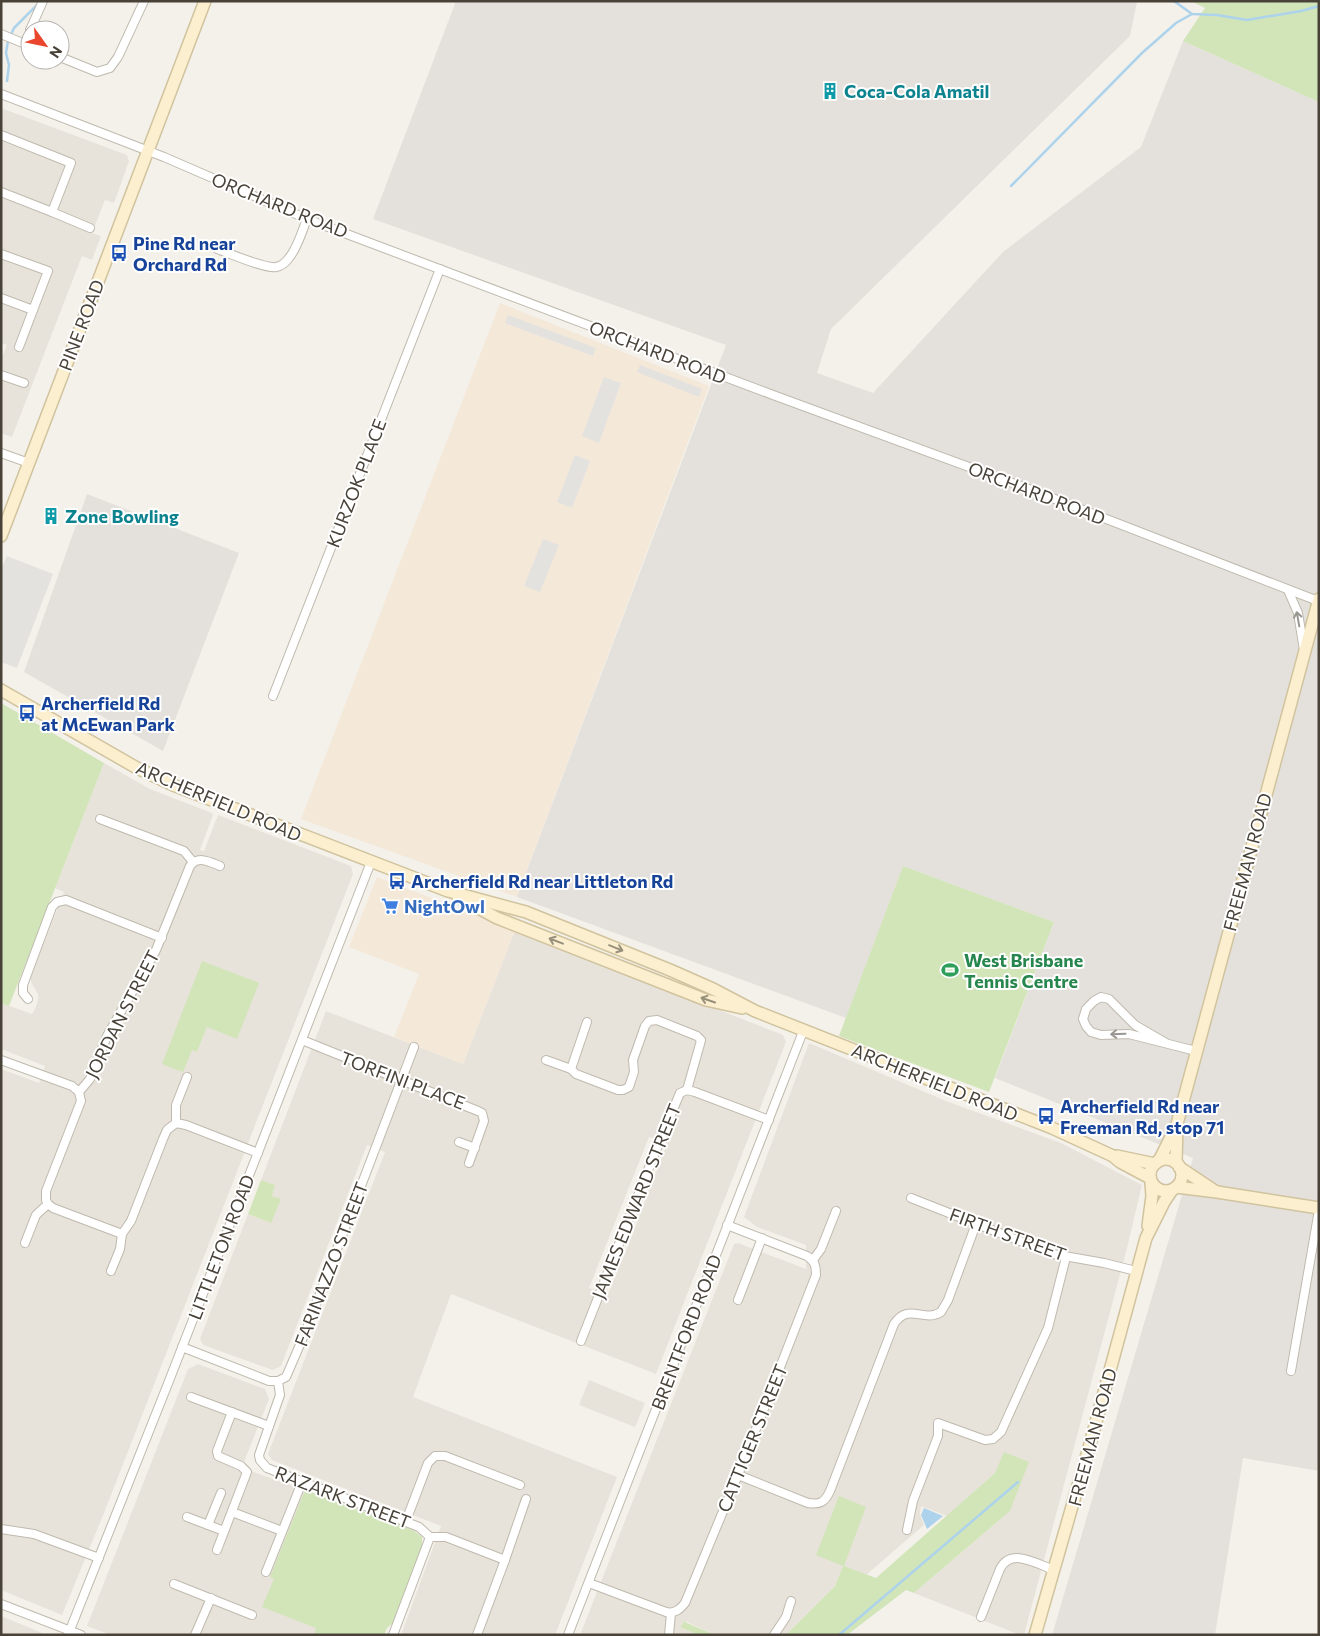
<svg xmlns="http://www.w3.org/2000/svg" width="1320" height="1636" viewBox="0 0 1320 1636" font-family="Commissioner,sans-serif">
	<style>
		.residential { fill: #e8e3da; fill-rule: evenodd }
		.commercial { fill: #f4e8d9 }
		.industrial { fill: #e4e1dc }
		.green { fill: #d1e5b8 }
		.parking { fill: #e4e2df }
		.water { fill: #add3ec }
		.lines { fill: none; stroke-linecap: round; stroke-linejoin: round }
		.stream { stroke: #add3ec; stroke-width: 2.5 }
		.street-casing { stroke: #bfb9ae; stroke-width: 10 }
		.secondary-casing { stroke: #d0c39e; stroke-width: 14 }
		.street { stroke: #fff; stroke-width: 8 }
		.secondary { stroke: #fbefcf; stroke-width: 11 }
		.oneway { stroke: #9a9792 }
		.oneway2 { stroke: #99907c }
		.labels { text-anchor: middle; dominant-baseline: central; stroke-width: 4; stroke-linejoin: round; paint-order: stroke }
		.culture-label { font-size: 18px; font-weight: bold; fill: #0d838f; stroke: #fff; text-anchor: start }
		.street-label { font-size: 18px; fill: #484239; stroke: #fff }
		.transit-label { font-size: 18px; font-weight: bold; fill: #164399; stroke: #fff; text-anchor: start }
		.shop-label { font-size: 18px; font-weight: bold; fill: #366cbe; stroke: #fff; text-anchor: start }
		.leisure-label { font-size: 18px; font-weight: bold; fill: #27864d; stroke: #fff; text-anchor: start }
	</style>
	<rect width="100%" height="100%" fill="#f4f1eb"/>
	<g class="residential">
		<path d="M1 108 127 155 129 161 114 203 105 200 92 233 101 236 92 260 82 256 12 437 1 433V359L7 345 1 343Z"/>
		<path d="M104 763 150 789 212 813 213 815 200 850 204 851 218 815 351 866 353 874 104 1513 62 1615 1 1590V1069L39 1083 45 1066 1 1049V1003L32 1014 35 1009 38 1000V994L31 982V976L64 892 55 888ZM202 961 207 1027 197 1052 192 1050Z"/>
		<path d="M515 930 783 1035 786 1042 656 1374 451 1294 413 1397 617 1477 555 1635H401L441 1526 272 1460 268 1454 385 1152 367 1145 281 1366 273 1370 203 1345 200 1339 248 1214 271 1223 272 1196 275 1185 261 1180 326 1011 463 1064ZM649 1137 667 1144 628 1246 608 1294 589 1288Z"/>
		<path d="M809 1043 946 1101 1061 1143 1142 1185 1126 1252 1024 1635H1020L914 1593 1010 1511 995 1473 947 1516 921 1506 920 1514 924 1525 866 1575 843 1566 835 1586 786 1635H715L685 1621 680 1627 699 1635H580L734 1244 738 1243 806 1269V1245L757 1227 744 1217Z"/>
		<path d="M198 1364 265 1389 269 1399 244 1462 253 1472 305 1490 271 1577 274 1578 317 1628 314 1635H111L87 1626 188 1369Z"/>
		<path d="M589 1380 645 1403 635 1427 579 1405Z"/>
		<path d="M1 1616 47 1635H1Z"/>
	</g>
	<g class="commercial">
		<path d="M500 303 709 386 517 897 301 819Z"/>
		<path d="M377 877 515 930 463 1064 394 1037 419 974 349 947Z"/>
	</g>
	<g class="industrial">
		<path d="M456 1 1137 2 1130 36 831 329 817 373 873 393 1003 252 1141 147 1183 41 1319 102V1471L1243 1458 1215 1635H1052L1193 1158 995 1078 1054 922 903 866 846 1018 517 897 726 345 373 219Z"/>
		<path d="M87 494 239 553 163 751 24 672Z"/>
	</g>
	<g class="green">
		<path d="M1191 1H1319V102L1183 41 1205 8Z"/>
		<path d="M1 703 104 763 9 1006 1 1003Z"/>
		<path d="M903 866 1054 922 989 1092 839 1036Z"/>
		<path d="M202 961 259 983 237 1039 207 1027 197 1052 192 1050 183 1072 162 1064Z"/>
		<path d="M261 1180 275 1185 272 1196 281 1199 271 1223 248 1214Z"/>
		<path d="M1004 1452 1029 1462 1010 1511 914 1593 906 1590 847 1635H786L835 1586 843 1566 816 1555 839 1496 866 1507 844 1566 876 1578 995 1473Z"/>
		<path d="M305 1490 413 1530 422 1537V1548L394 1622 387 1628 384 1635H314L316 1628 262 1607 274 1579 270 1577Z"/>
		<path d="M685 1621 687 1623 715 1635H699L680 1627Z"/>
	</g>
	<g class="parking">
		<path d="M508 315 596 348 593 356 505 323Z"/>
		<path d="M640 365 702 389 699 397 637 372Z"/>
		<path d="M604 377 621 383 599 443 582 436Z"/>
		<path d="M575 455 590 461 572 508 557 502Z"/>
		<path d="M543 539 559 545 540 592 524 586Z"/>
		<path d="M7 556 53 574 17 668 1 662V569Z"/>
	</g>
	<path class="water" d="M924 1508 943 1516 927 1529 921 1515Z"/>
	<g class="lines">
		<g class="stream">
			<path d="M1174 1 1192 14 1217 15 1247 20 1301 11 1319 6"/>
			<path d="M7 81 9 65 6 53 8 41 14 28 39 3"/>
			<path d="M1011 186 1142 53 1176 23 1192 14"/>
			<path d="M839 1635 1018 1482"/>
		</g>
		<g class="street-casing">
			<g id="street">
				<path d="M30 30 43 1"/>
				<path d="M1 34 30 46"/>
				<path d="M60 57 97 72 110 68 118 57 144 1"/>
				<path d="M1 94 164 157 307 219 773 395 1029 489 1318 601"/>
				<path d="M1 135 71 163 52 212 1 192"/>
				<path d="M52 212 90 228"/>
				<path d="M217 249C229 253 265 269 276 267 282 266 286 262 289 258 298 247 302 231 307 219"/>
				<path d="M1 254 48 271 33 310 1 298"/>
				<path d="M19 347 33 310"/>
				<path d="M1 375 24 383"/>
				<path d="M1 453 29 463"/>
				<path d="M1288 590 1298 613 1304 650"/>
				<path d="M273 696 440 269"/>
				<path d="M100 819 184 851 193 862"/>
				<path d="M28 999 23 993V985L52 907 57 902 66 900 162 938"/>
				<path d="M587 1022 571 1069 576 1074 618 1090H623L629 1087 634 1072 633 1060 645 1026 649 1021 657 1020 697 1036 701 1040 700 1044 687 1090"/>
				<path d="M302 1040 478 1111 482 1113 484 1121 469 1163"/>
				<path d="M1166 1043 1135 1025 1109 999 1101 997 1094 1001 1086 1009 1083 1019 1086 1026 1091 1032 1101 1035 1129 1034 1196 1051"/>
				<path d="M1 1060 72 1086 79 1092"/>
				<path d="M546 1060 571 1069"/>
				<path d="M176 1123 186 1125 258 1153"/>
				<path d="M459 1142 475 1148"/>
				<path d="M911 1198 1053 1254 1104 1263 1136 1271"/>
				<path d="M48 1204 53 1208 122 1234"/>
				<path d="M25 1243 36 1215 48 1204 46 1200V1191L81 1101 79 1092 90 1079 107 1036 156 950 190 866C198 855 210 862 220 866"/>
				<path d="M813 1260 821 1249 836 1211"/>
				<path d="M111 1271 120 1249 122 1234 131 1221 163 1139 167 1130 176 1123V1105L187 1077"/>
				<path d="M738 1300 762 1238"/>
				<path d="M581 1341 650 1165 680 1093 687 1090 695 1092 769 1120"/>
				<path d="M182 1347 269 1381H278L286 1377 305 1333 414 1047"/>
				<path d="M1291 1371 1319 1210"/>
				<path d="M278 1381 280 1395 259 1455 260 1460 267 1468 419 1527 430 1537H446L505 1560"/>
				<path d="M191 1397 269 1426"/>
				<path d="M738 1475 808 1503C820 1505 825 1502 830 1491L894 1324C909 1302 923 1323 941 1312L948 1300 976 1224"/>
				<path d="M232 1512 282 1531"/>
				<path d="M187 1517 224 1531"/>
				<path d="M406 1521 428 1463 435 1456H445L520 1485"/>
				<path d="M208 1525 221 1493"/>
				<path d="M1 1529 34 1534 99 1558"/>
				<path d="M907 1530 913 1501 938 1436V1423L985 1440 993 1439 1001 1432 1048 1328 1066 1257"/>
				<path d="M217 1550 247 1472 241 1466 218 1456 217 1451 232 1412"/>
				<path d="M266 1572 302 1482"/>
				<path d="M589 1583 666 1612C675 1614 680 1609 685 1603L738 1475 816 1275C816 1266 815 1261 807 1256L727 1225"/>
				<path d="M174 1584 252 1615"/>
				<path d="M1 1604 81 1635"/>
				<path d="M981 1617 1000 1569C1011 1547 1037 1564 1054 1570"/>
				<path d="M68 1635 169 1381 371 862"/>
				<path d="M195 1635 211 1598"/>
				<path d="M393 1635 430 1537"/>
				<path d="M477 1635 505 1560 526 1499"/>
				<path d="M568 1635 804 1029"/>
				<path d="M669 1635 671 1613"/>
				<path d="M774 1635 786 1617 791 1601"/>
			</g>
		</g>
		<g class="secondary-casing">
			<g id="secondary">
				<path d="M1 536 205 1"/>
				<path d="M1 690 137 768 173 785 448 891 526 912 670 970 713 989 755 1011 1052 1128 1113 1156 1120 1162 1150 1178"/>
				<path d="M458 897 497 918 706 1000 742 1008"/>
				<path d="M1117 1156 1155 1164"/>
				<circle cx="1166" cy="1175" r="16"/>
				<path d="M1159 1161 1176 1127"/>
				<path d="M1176 1163 1177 1124 1319 599"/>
				<path d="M1179 1167 1215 1191"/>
				<path d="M1176 1187 1217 1192 1319 1208"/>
				<path d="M1148 1226 1152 1196 1151 1183"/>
				<path d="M1035 1635 1090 1444 1146 1238 1164 1202 1172 1190"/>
			</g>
		</g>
		<use href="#street" class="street"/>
		<use href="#secondary" class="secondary"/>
	</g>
	<defs><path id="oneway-shaft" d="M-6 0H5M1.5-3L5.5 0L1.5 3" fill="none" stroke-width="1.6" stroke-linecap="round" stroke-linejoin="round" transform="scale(1.25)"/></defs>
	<g class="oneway">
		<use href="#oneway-shaft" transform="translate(1298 619) rotate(-100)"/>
		<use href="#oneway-shaft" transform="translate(1118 1034) rotate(178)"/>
	</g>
	<g class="oneway2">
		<use href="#oneway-shaft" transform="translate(556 941) rotate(-159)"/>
		<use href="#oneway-shaft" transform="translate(616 948) rotate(22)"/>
		<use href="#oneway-shaft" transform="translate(708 1000) rotate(-161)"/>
	</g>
	<defs>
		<g id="building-bare" transform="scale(1.35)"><path d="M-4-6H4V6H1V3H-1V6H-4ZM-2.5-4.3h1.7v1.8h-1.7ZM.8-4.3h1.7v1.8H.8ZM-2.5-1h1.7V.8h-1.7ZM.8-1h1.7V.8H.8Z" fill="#0f9aa8" stroke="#fff" stroke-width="2.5" paint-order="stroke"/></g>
		<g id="bus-bare" transform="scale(1.35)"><path d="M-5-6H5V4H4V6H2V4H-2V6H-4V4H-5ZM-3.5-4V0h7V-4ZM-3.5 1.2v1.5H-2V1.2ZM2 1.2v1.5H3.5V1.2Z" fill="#1a4fb4" stroke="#fff" stroke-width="2.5" paint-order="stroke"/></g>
		<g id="supermarket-bare" transform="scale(1.35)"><path d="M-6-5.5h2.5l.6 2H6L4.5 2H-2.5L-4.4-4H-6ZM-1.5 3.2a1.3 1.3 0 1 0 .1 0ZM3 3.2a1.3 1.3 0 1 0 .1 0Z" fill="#3f7fe0" stroke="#fff" stroke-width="2.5" paint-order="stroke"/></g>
		<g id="stadium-bare" transform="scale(1.35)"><path d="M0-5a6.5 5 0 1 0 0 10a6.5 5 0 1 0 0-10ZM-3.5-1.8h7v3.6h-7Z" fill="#2e9e5b" stroke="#fff" stroke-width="2.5" paint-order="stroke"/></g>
	</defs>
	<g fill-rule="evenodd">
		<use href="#building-bare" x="830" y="91"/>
		<use href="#bus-bare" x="119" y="253"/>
		<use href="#building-bare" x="51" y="516"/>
		<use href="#bus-bare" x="27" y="713"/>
		<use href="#bus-bare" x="397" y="881"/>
		<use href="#supermarket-bare" x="390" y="906"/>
		<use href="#stadium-bare" x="950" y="970"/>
		<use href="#bus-bare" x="1046" y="1116"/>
	</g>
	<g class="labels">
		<g class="culture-label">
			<text x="844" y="91">Coca-Cola Amatil</text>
			<text x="65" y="516">Zone Bowling</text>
		</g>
		<g class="street-label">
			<text transform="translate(280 205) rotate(22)">ORCHARD ROAD</text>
			<text transform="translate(81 325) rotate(-69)">PINE ROAD</text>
			<text transform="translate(658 352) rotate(21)">ORCHARD ROAD</text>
			<text transform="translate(356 483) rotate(-69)">KURZOK PLACE</text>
			<text transform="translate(1037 493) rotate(21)">ORCHARD ROAD</text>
			<text transform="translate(219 801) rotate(23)">ARCHERFIELD ROAD</text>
			<text transform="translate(1247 862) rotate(-75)">FREEMAN ROAD</text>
			<text transform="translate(122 1014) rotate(-63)">JORDAN STREET</text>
			<text transform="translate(403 1080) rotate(21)">TORFINI PLACE</text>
			<text transform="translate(935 1082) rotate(22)">ARCHERFIELD ROAD</text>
			<text transform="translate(636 1201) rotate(-68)">JAMES EDWARD STREET</text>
			<text transform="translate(1008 1234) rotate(20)">FIRTH STREET</text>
			<text transform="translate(221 1247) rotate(-69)">LITTLETON ROAD</text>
			<text transform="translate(331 1264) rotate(-69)">FARINAZZO STREET</text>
			<text transform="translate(686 1332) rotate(-69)">BRENTFORD ROAD</text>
			<text transform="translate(1092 1437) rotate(-75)">FREEMAN ROAD</text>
			<text transform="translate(752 1438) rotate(-68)">CATTIGER STREET</text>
			<text transform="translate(343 1497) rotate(21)">RAZARK STREET</text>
		</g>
		<g class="transit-label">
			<text x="133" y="243">Pine Rd near<tspan x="133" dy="21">Orchard Rd</tspan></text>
			<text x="41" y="703">Archerfield Rd<tspan x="41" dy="21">at McEwan Park</tspan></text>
			<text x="411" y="881">Archerfield Rd near Littleton Rd</text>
			<text x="1060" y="1106">Archerfield Rd near<tspan x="1060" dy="21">Freeman Rd, stop 71</tspan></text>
		</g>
		<g class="shop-label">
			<text x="404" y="906">NightOwl</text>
		</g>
		<g class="leisure-label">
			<text x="964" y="960">West Brisbane<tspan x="964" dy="21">Tennis Centre</tspan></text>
		</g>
	</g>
	<rect width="1320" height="1636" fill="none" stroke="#484239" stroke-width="5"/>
	<g transform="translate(45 45) rotate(123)"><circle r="24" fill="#ffffff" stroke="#b6b3b0"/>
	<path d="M0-4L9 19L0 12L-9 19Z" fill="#e9462d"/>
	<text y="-8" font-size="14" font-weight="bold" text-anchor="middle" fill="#484239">N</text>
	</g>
</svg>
